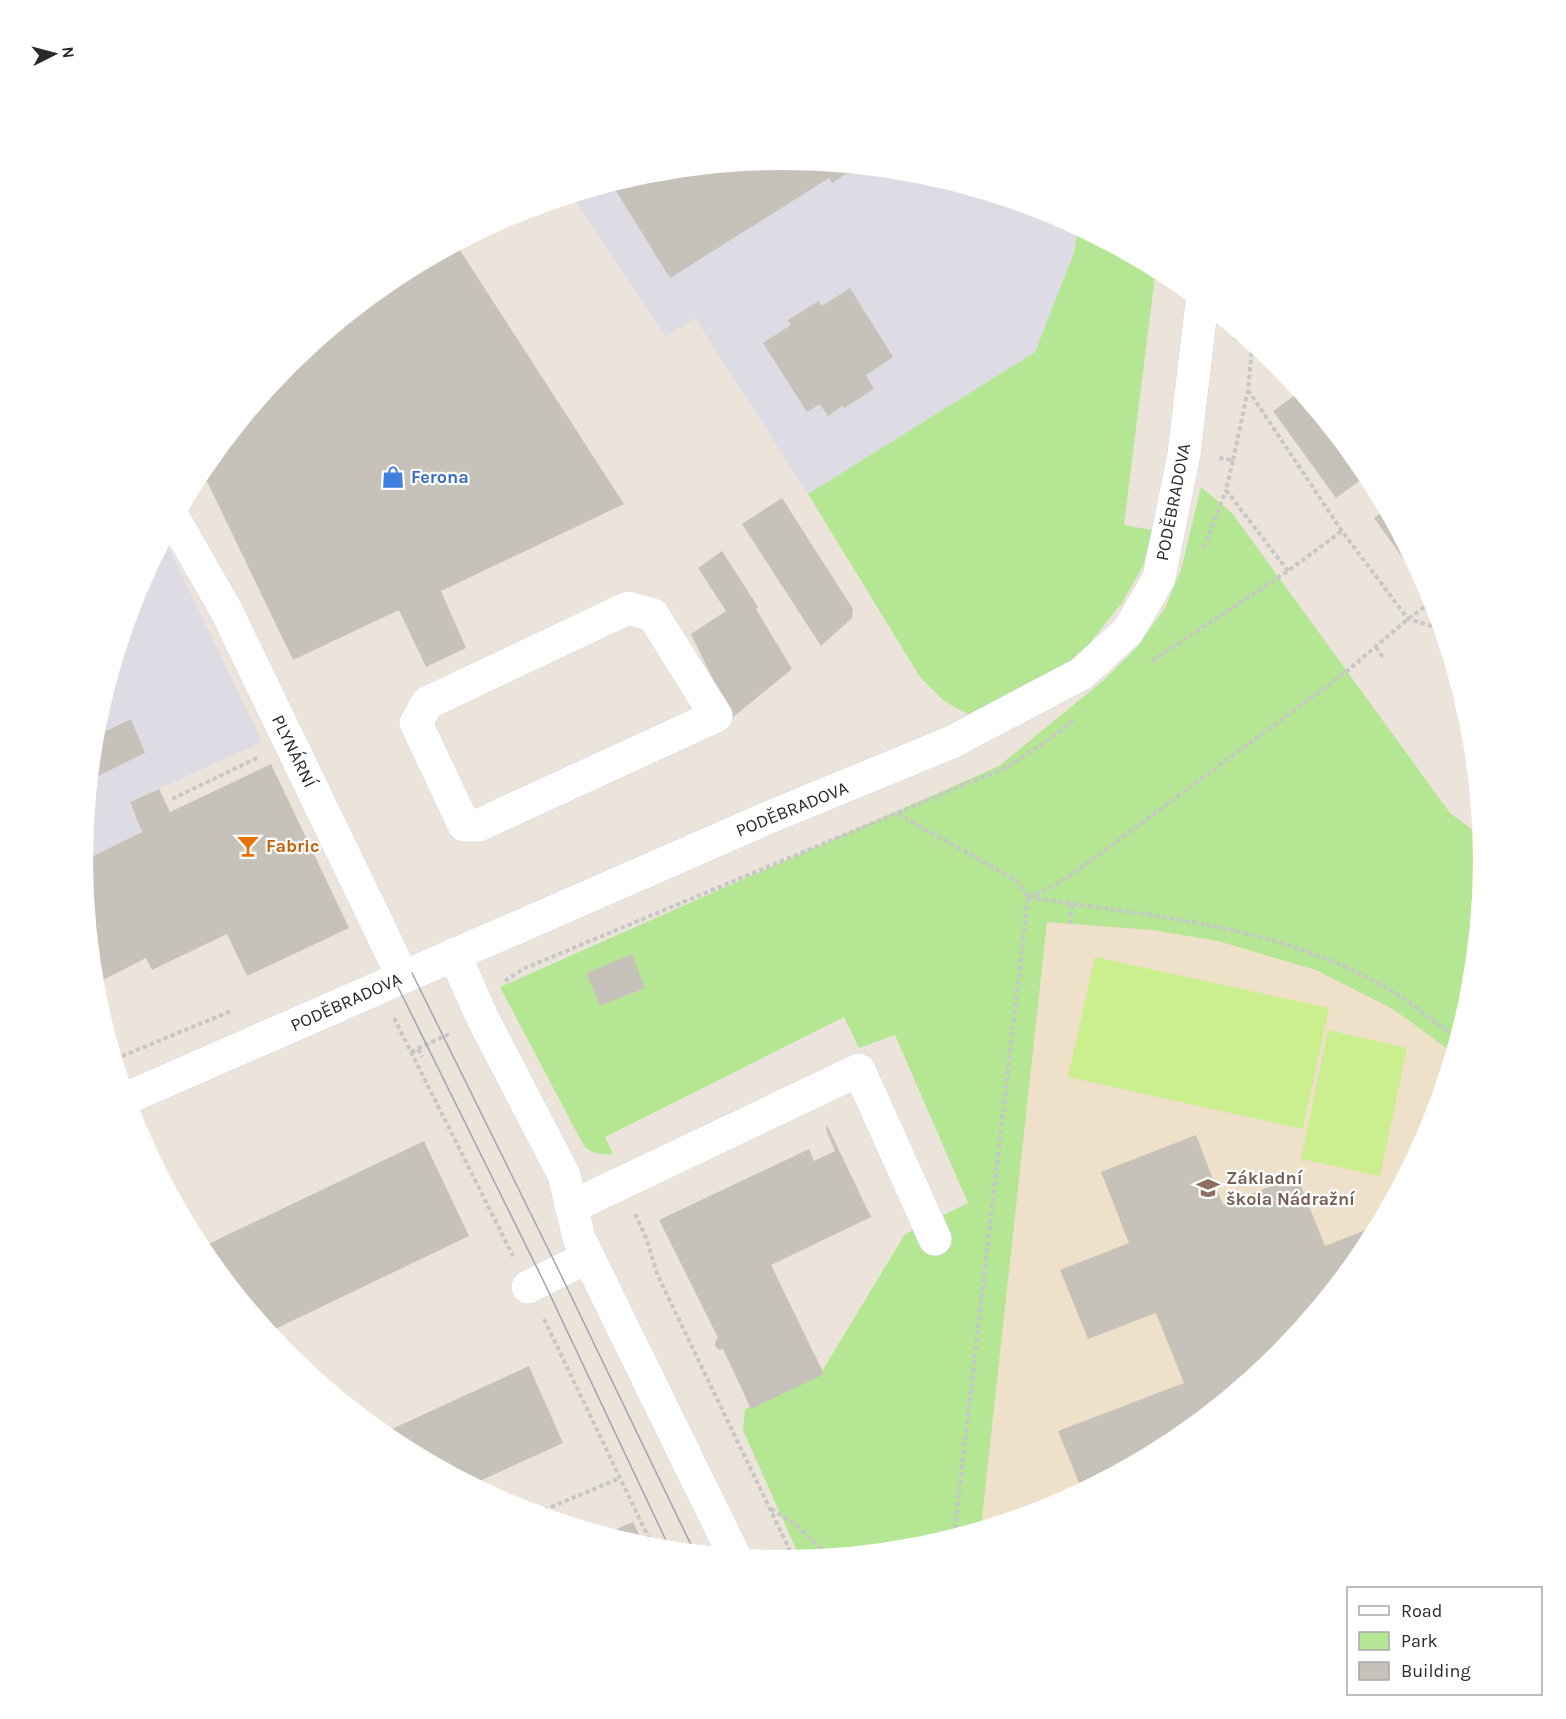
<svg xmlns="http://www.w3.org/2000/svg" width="1566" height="1719" viewBox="0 0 1566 1719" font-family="Karla,sans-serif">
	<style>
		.industrial { fill: #dddbe4 }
		.education { fill: #efe0c9 }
		.green { fill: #b4e694 }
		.pitch { fill: #cbee8f }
		.building { fill: #c7c2b9 }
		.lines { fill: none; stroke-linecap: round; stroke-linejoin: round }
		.minor-casing { stroke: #cfd4e3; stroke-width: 34 }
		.path { stroke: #c7c7c7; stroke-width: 4; stroke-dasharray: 4.5 3; stroke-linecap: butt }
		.minor { stroke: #fff; stroke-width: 33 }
		.tram { stroke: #9da2b5; stroke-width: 1.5 }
		.labels { text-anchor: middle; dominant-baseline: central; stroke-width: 4.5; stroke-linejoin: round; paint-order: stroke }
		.shop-label { font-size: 18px; font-weight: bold; fill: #366cbe; stroke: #fff; text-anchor: start }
		.street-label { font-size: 18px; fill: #292929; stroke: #fff }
		.food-label { font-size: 18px; font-weight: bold; fill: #c56008; stroke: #fff; text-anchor: start }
		.education-label { font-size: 18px; font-weight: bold; fill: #785e54; stroke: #fff; text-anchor: start }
	</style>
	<rect width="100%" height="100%" fill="#ece4da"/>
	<g class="industrial">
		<path d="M783 159 920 173 1051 212 1078 227 1074 253 1035 352 808 494 695 318 666 337 572 195 647 172Z"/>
		<path d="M164 538 262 742 129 802 142 832 83 861 96 722 136 591Z"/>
	</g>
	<path class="education" d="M1047 922 1152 930 1218 941 1317 970 1393 1009 1453 1053 1430 1128 1365 1249 1278 1355 1172 1442 1051 1507 981 1528Z"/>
	<g class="green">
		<path d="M1078 227 1156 268 1124 525 1152 530 1143 566 1122 603 1085 649 1056 674 988 712 968 714 944 701 920 677 808 494 1035 352 1074 253Z"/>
		<path d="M1201 487 1232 513 1450 813 1481 836 1483 860 1470 996 1453 1053 1393 1009 1316 970 1218 941 1152 930 1047 922 981 1528 919 1547 800 1558 743 1430 745 1409 821 1373 905 1234 968 1203 895 1035 859 1048 844 1017 605 1137 613 1154C602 1155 592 1154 584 1146L500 987 999 766 1104 680 1137 647 1165 608 1181 570Z"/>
	</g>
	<g class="pitch">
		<path d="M1095 957 1329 1008 1303 1129 1068 1077Z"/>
		<path d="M1328 1030 1407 1048 1380 1176 1301 1159Z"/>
	</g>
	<g class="building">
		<path d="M783 159 858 166 832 183 829 178 670 278 611 183 647 172Z"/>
		<path d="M456 244 624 504 441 591 466 648 426 667 399 610 293 660 201 469 288 364 394 277Z"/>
		<path d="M850 288 893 357 866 375 874 389 844 408 842 406 828 416 820 404 807 412 763 343 791 325 788 320 819 301 822 306Z"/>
		<path d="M1301 391 1368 475 1336 498 1273 411Z"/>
		<path d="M782 498 853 609 852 618 821 646 742 524Z"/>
		<path d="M1386 509 1430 592 1433 600 1374 518Z"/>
		<path d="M722 551 758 607 756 609 792 669 732 718 691 634 726 611 698 568Z"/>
		<path d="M98 715 106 731 131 719 145 753 90 780Z"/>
		<path d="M271 764 349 928 247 976 227 934 152 970 146 958 95 984 83 861 142 832 130 802 159 789 170 812Z"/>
		<path d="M632 954 645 988 600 1006 586 973Z"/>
		<path d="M827 1125 871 1217 771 1265 824 1374 751 1409 723 1349 719 1350 715 1346V1342L718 1338 659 1220 809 1149 814 1161 835 1151 826 1130Z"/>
		<path d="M1196 1135 1223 1205 1297 1176 1325 1246 1378 1225 1365 1249 1278 1355 1172 1442 1082 1490 1058 1431 1184 1383 1156 1313 1088 1339 1060 1270 1129 1243 1101 1172Z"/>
		<path d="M424 1141 469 1236 269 1332 200 1248Z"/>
		<path d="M529 1366 563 1443 473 1484 394 1442 383 1433Z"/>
		<path d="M633 1522 645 1546 605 1534Z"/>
	</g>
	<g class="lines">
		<g class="minor-casing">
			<g id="minor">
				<path d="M174 519 227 612 403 977"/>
				<path d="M628 608 653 615 716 716 479 825H464L416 723 427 703Z"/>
				<path d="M454 954 483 1019 564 1175 579 1238 734 1555"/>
				<path d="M127 1098 765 819 952 742 1081 674 1128 631 1159 578 1184 454 1202 302"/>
				<path d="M571 1207 859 1070 935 1239"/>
				<path d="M528 1287 588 1257"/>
			</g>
		</g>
		<g class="path">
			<path d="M1234 337 1252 348"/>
			<path d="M1248 390 1342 531 1408 619 1442 629"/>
			<path d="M1219 458 1233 460 1226 490 1288 571"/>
			<path d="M1233 460 1248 390 1252 348 1255 345"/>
			<path d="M1204 548 1226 490"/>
			<path d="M1376 647 1384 659"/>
			<path d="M1152 661 1288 571 1342 531"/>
			<path d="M172 799 259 757"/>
			<path d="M898 814 1016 880 1028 897 954 1536"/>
			<path d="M1028 897 1046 890 1070 876 1347 671 1408 619 1433 601"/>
			<path d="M1029 897C1144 916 1265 923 1370 979 1402 995 1429 1017 1457 1039"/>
			<path d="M1070 924 1072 904"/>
			<path d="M505 981 523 969 1007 767 1044 743 1074 720"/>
			<path d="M394 1018 513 1256"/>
			<path d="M418 1049 422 1057"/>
			<path d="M411 1052 451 1033"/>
			<path d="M115 1059 231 1011"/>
			<path d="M635 1214 645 1235 658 1276 794 1559"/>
			<path d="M544 1319 653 1547"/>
			<path d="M771 1509 792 1522 829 1555"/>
			<path d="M537 1513 620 1478"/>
		</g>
		<use href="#minor" class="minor"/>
		<g class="tram">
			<path d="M412 973 559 1271 694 1551"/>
			<path d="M395 981 543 1280 670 1549"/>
		</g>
	</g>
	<defs>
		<g id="shop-bare" transform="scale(1.8)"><path d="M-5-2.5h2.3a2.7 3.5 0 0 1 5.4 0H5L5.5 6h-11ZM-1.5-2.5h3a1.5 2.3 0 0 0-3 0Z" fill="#3f7fe0" stroke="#fff" stroke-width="2.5" paint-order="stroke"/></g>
		<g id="bar-bare" transform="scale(1.8)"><path d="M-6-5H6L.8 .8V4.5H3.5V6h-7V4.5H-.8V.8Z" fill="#e8710a" stroke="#fff" stroke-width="2.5" paint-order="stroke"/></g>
		<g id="school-bare" transform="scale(1.8)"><path d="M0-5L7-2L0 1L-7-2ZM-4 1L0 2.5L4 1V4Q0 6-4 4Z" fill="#8d6e63" stroke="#fff" stroke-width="2.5" paint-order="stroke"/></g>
	</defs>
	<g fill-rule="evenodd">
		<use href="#shop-bare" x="393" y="477"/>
		<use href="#bar-bare" x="248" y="846"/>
		<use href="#school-bare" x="1208" y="1188"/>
	</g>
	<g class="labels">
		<g class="shop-label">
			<text x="411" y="477">Ferona</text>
		</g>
		<g class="street-label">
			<text transform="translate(1173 502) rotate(-79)">PODĚBRADOVA</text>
			<text transform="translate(294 751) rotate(64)">PLYNÁRNÍ</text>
			<text transform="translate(792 809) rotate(-22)">PODĚBRADOVA</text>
			<text transform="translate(346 1002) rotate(-24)">PODĚBRADOVA</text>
		</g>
		<g class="food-label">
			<text x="266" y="846">Fabric</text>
		</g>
		<g class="education-label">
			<text x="1226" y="1178">Základní<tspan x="1226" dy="21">škola Nádražní</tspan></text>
		</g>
	</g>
	<path d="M0 0H1566V1719H0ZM93 860a690 690 0 1 1 1380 0a690 690 0 1 1-1380 0Z" fill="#fff" fill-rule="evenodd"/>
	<rect x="1347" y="1587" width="195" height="108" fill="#ffffff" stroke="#a9a9a9" stroke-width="1.5"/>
	<rect x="1359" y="1606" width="30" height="9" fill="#ffffff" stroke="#a9a9a9" stroke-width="1.5"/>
	<text x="1401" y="1617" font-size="18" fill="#292929">Road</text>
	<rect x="1359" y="1632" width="30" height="18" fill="#b4e694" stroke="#a9a9a9" stroke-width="1.5"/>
	<text x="1401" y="1647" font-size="18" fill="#292929">Park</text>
	<rect x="1359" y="1662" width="30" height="18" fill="#c7c2b9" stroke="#a9a9a9" stroke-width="1.5"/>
	<text x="1401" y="1677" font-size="18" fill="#292929">Building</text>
	<g transform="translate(54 54) rotate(84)" stroke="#ffffff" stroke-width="4.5" paint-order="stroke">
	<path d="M0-4.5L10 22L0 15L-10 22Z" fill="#292929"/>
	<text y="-9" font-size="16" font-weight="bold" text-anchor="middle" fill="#292929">N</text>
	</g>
</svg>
